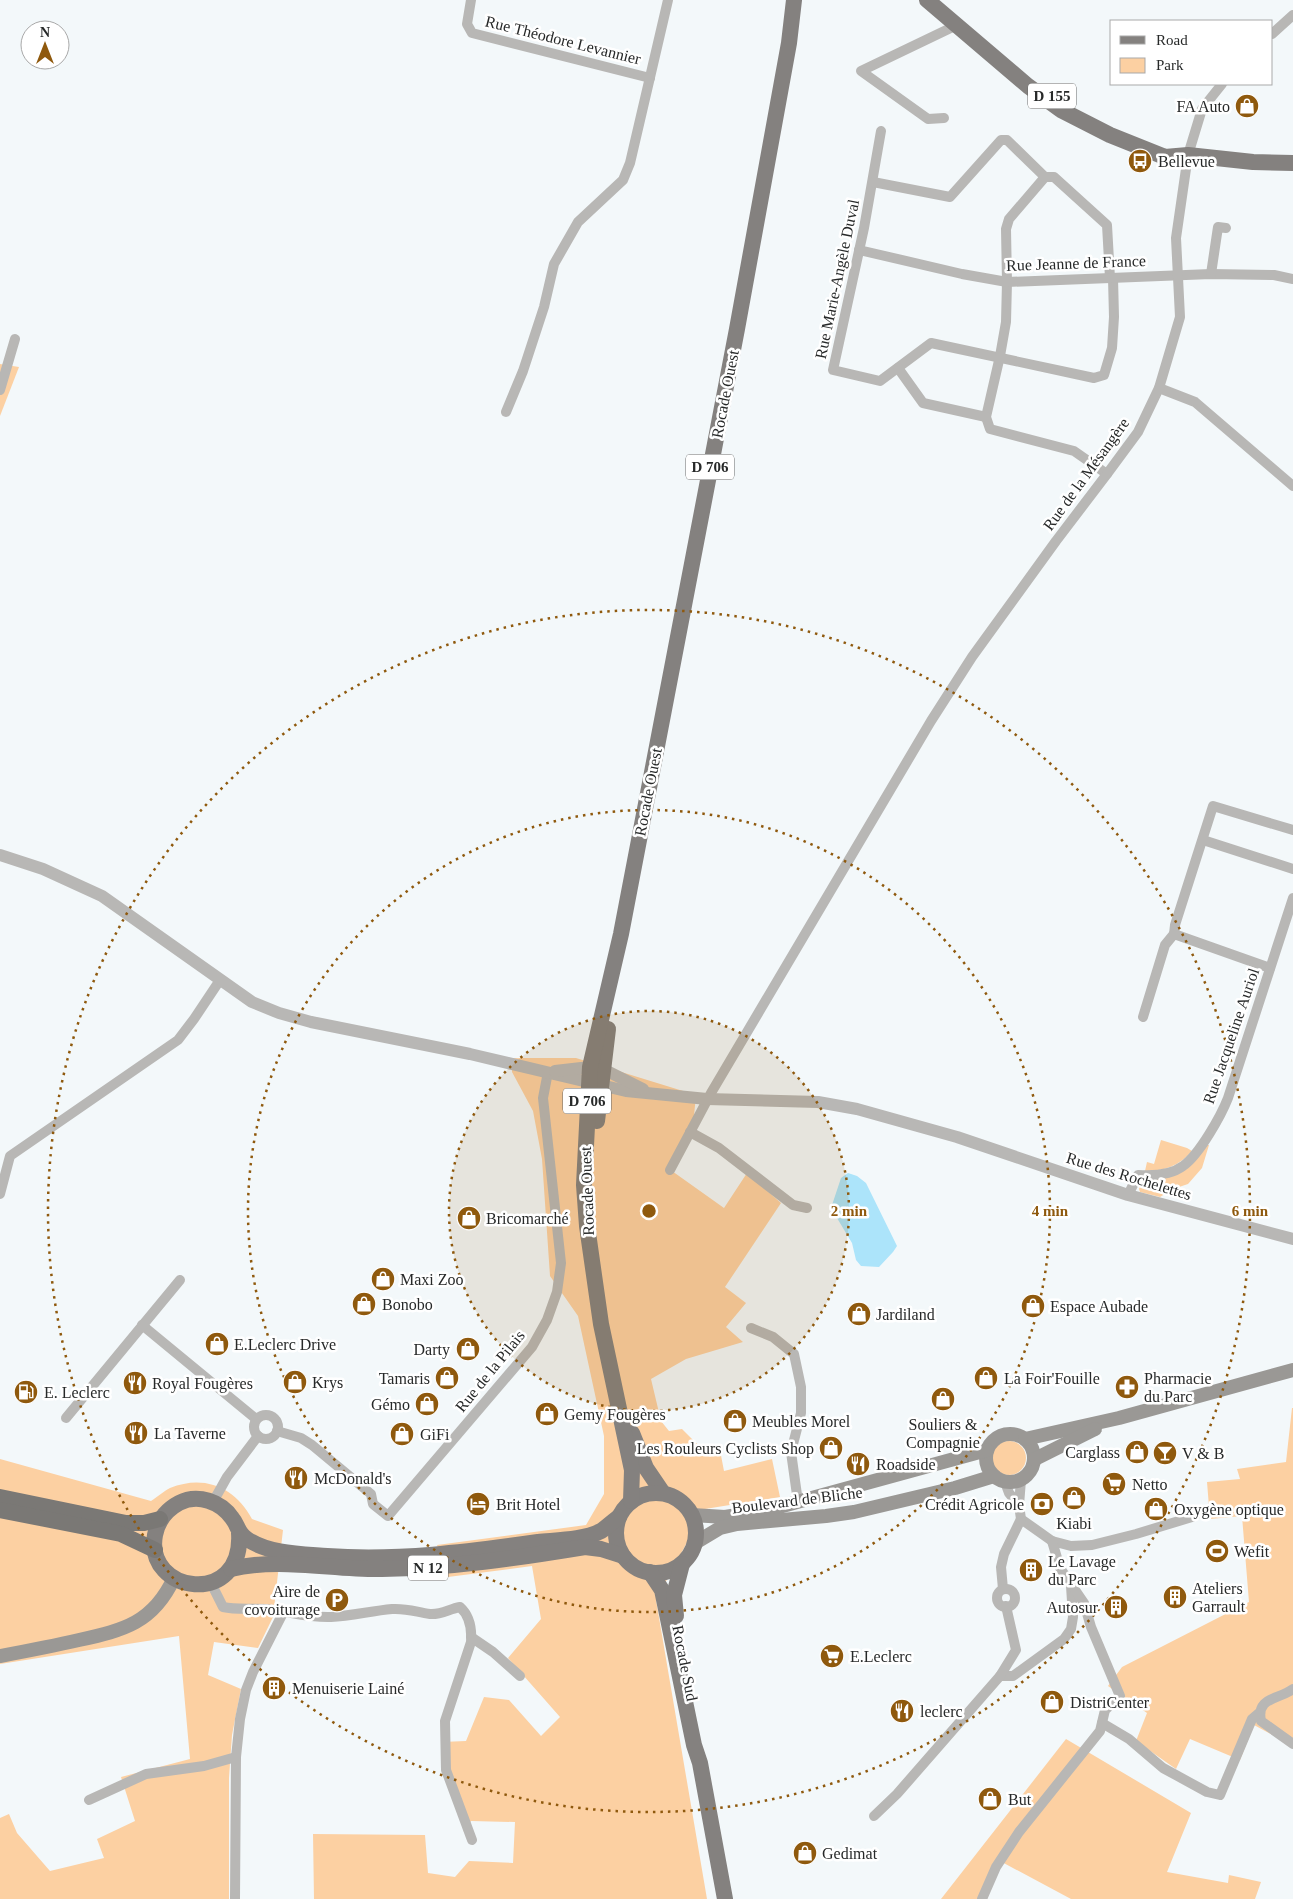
<svg xmlns="http://www.w3.org/2000/svg" width="1293" height="1899" viewBox="0 0 1293 1899" font-family="Georgia,serif">
	<style>
		.green { fill: #fcd0a2 }
		.water { fill: #ace4fa }
		.lines { fill: none; stroke-linecap: round; stroke-linejoin: round }
		.minor { stroke: #b8b7b5; stroke-width: 10 }
		.tertiary { stroke: #b8b7b5; stroke-width: 12 }
		.secondary { stroke: #9a9895; stroke-width: 14 }
		.primary { stroke: #84817f; stroke-width: 16 }
		.trunk { stroke: #7a7875; stroke-width: 16 }
		.ring { fill: none; stroke: #8f590d; stroke-width: 2.5; stroke-dasharray: 2.5 5 }
		.labels { text-anchor: middle; dominant-baseline: central; stroke-width: 5; stroke-linejoin: round; paint-order: stroke }
		.shield { fill: #fff; stroke: #686969; stroke-width: 1 }
		.shield-label { font-size: 15px; font-weight: bold; fill: #272929 }
		.street-label { font-size: 16px; fill: #272929; stroke: #fff }
		.poi-label { font-size: 16px; fill: #272929; stroke: #fff; text-anchor: start }
		.centre { fill: #8f590d; stroke: #fff; stroke-width: 2.5 }
		.ring-label { font-size: 15px; text-anchor: middle; font-weight: bold; fill: #8f590d; stroke: #fff; stroke-width: 5; stroke-linejoin: round; paint-order: stroke }
	</style>
	<rect width="100%" height="100%" fill="#f3f8fa"/>
	<g class="green">
		<path d="M0 364 19 367 0 416Z"/>
		<path d="M512 1058H576L696 1095 692 1137 672 1171 724 1208 747 1173 781 1203 725 1287 746 1303 726 1327 743 1342 686 1359 651 1379 661 1421 669 1431 682 1429 701 1448 719 1445 724 1471 772 1459 780 1497 705 1509 656 1600 707 1899H314L313 1834 425 1835 428 1873 455 1877 469 1861 513 1863 515 1822 471 1821 464 1832 442 1742 466 1741 484 1697 509 1700 541 1736 560 1717 508 1658 541 1619 532 1566 448 1577 437 1545 586 1525 604 1494V1436L578 1316 550 1276 542 1159 533 1111 512 1072Z"/>
		<path d="M1161 1140 1187 1148 1192 1151C1179 1166 1164 1171 1145 1171L1147 1162 1154 1164Z"/>
		<path d="M1205 1145H1209L1202 1168 1188 1184 1173 1189 1160 1197 1140 1192 1139 1189 1141 1181 1146 1178 1167 1177Z"/>
		<path d="M1292 1408H1293V1746L1254 1725 1240 1760 1190 1739 1176 1769 1136 1741 1147 1713 1108 1686 1122 1667 1249 1602 1242 1516 1210 1519 1207 1482 1240 1479 1237 1469 1286 1462Z"/>
		<circle cx="1009" cy="1458" r="17"/>
		<path d="M0 1459 151 1501C157 1497 164 1491 170 1488 204 1474 235 1487 252 1519L283 1530 273 1617 258 1648 214 1642 208 1675 241 1689 232 1735 229 1778V1899H0V1818L9 1814 17 1833 50 1871 104 1858 97 1839 135 1821 121 1777 190 1759 179 1636 0 1664Z"/>
		<path d="M1066 1739 1191 1813 1167 1872 1228 1883 1229 1875 1261 1882 1255 1899H1071L1000 1861 987 1899H941Z"/>
	</g>
	<path class="water" d="M848 1173 857 1176 866 1183 897 1246 893 1252 879 1267 861 1266 856 1260 852 1243 831 1208 841 1178Z"/>
	<g class="lines">
		<g class="minor">
			<path d="M471 0 467 24 472 33 650 78"/>
			<path d="M1272 34 1293 15"/>
			<path d="M944 118 928 119 861 71 959 24"/>
			<path d="M881 131 864 228 833 370 880 381 931 343 1094 378 1104 375 1112 348 1114 317 1113 278"/>
			<path d="M1045 177 1009 219 1006 229 1007 282 1006 322 1000 356 986 417 990 429 1074 451 1107 474"/>
			<path d="M873 182 950 197 1001 140H1007L1045 177H1054L1107 225 1110 278"/>
			<path d="M859 250 962 274 1007 282 1211 274 1274 275 1293 279"/>
			<path d="M1211 274 1218 227 1226 228"/>
			<path d="M898 368 923 403 986 417"/>
			<path d="M1159 388 1195 402 1293 486"/>
			<path d="M0 390 15 339"/>
			<path d="M506 412 523 371 544 307 554 264 578 222 623 180 630 163 668 0"/>
			<path d="M1203 840 1293 869"/>
			<path d="M1174 934 1175 925 1213 806 1293 830"/>
			<path d="M1143 1017 1165 945 1174 934 1270 968"/>
			<path d="M690 1132 719 1148 793 1205 807 1208"/>
			<path d="M670 1170 711 1093 931 721 972 657 1056 541 1107 474 1138 432 1159 388 1180 317 1176 238 1188 155 1202 109 1222 84"/>
			<path d="M0 1194 10 1156 178 1040 194 1019 220 980"/>
			<path d="M1128 1195 1138 1175C1153 1176 1171 1175 1183 1166 1199 1155 1221 1116 1228 1098L1293 898"/>
			<path d="M142 1325 256 1419"/>
			<path d="M751 1328 773 1337 794 1354 801 1387V1413L791 1452 798 1502"/>
			<circle cx="266" cy="1427" r="12"/>
			<path d="M66 1418 180 1280"/>
			<path d="M277 1431 301 1438 312 1445 371 1494 373 1504 388 1516 532 1347 547 1320 557 1292 561 1263 543 1098 548 1072"/>
			<path d="M1021 1480 1019 1505 1021 1519 1052 1541 1071 1546 1092 1545 1136 1534 1192 1517 1201 1511"/>
			<path d="M1005 1482 1009 1493 1019 1505"/>
			<path d="M213 1502 227 1477 258 1436"/>
			<path d="M211 1583 223 1607C237 1610 251 1608 265 1609 287 1611 308 1618 331 1617 351 1616 371 1611 392 1609 407 1608 416 1612 430 1614 441 1615 449 1609 460 1607 470 1616 472 1629 471 1642L445 1721 446 1770 472 1840"/>
			<path d="M1003 1589 1001 1567 1004 1554 1021 1519"/>
			<circle cx="1006" cy="1598" r="9"/>
			<path d="M471 1637 493 1652 520 1676"/>
			<path d="M1000 1676H1013L1064 1639 1071 1629 1073 1617 1071 1586"/>
			<path d="M1293 1689C1278 1700 1256 1697 1261 1721L1293 1744"/>
			<path d="M1102 1723 1129 1739 1163 1768 1207 1792 1220 1795 1252 1719 1259 1713"/>
			<path d="M89 1800 146 1774 204 1766 236 1757"/>
			<path d="M874 1816 897 1794 1000 1676 1016 1650 1006 1606"/>
			<path d="M235 1899 236 1757 240 1719 246 1690 253 1672 284 1611"/>
			<path d="M982 1899 996 1867 1019 1832 1100 1731 1105 1710 1120 1696 1091 1627 1084 1603 1060 1568 1052 1541"/>
		</g>
		<g class="tertiary">
			<path d="M0 855 43 869 102 896 252 1002 279 1013 311 1022 470 1054 626 1091 707 1099 818 1102 857 1109 957 1137 1128 1195 1293 1239"/>
			<path d="M555 1071 590 1067 603 1069 643 1089"/>
		</g>
		<g class="secondary">
			<circle cx="1010" cy="1458" r="24"/>
			<path d="M1025 1439 1119 1418 1293 1370"/>
			<path d="M1035 1459 1095 1429"/>
			<path d="M692 1515 725 1517 768 1510 987 1450"/>
			<path d="M695 1543 720 1528 737 1524 826 1516 854 1512 955 1488 994 1476"/>
			<path d="M0 1656C27 1651 53 1646 79 1640 124 1630 153 1623 174 1578"/>
		</g>
		<g class="primary">
			<path d="M927 0 1028 86 1061 110 1110 135 1165 157 1188 155 1253 162 1293 163"/>
			<path d="M597 1121 608 1029"/>
			<path d="M632 1433 646 1468 663 1493"/>
			<circle cx="656" cy="1533" r="40"/>
			<path d="M631 1501 632 1470 601 1324 587 1226 584 1185 590 1067 621 934 737 329 789 43 794 0"/>
			<path d="M239 1533C244 1608 144 1594 155 1535 158 1520 166 1510 179 1503 198 1493 221 1502 232 1518 238 1525 238 1534 247 1539 269 1554 302 1554 327 1556 398 1561 468 1552 538 1542 558 1540 583 1540 601 1531 607 1527 613 1521 619 1517"/>
			<path d="M231 1569C280 1557 332 1570 382 1569 450 1568 518 1558 585 1547L601 1549 623 1556"/>
			<path d="M650 1572 662 1590 694 1745 700 1763 725 1899"/>
			<path d="M676 1616 674 1595 682 1564"/>
		</g>
		<g class="trunk">
			<path d="M0 1497 126 1523H144L160 1519"/>
			<path d="M0 1510 121 1534 155 1550"/>
		</g>
	</g>
	<circle cx="649" cy="1211" r="200" fill="#8f590d" fill-opacity=".12"/>
	<g class="ring">
		<circle cx="649" cy="1211" r="200"/>
		<circle cx="649" cy="1211" r="401"/>
		<circle cx="649" cy="1211" r="601"/>
	</g>
	<defs>
		<g id="shop-disc" transform="scale(1.25)"><circle r="9.5" fill="#8f590d" stroke="#fff"/><path d="M-5-2.5h2.3a2.7 3.5 0 0 1 5.4 0H5L5.5 6h-11ZM-1.5-2.5h3a1.5 2.3 0 0 0-3 0Z" fill="#fff"/></g>
		<g id="bus-disc" transform="scale(1.25)"><circle r="9.5" fill="#8f590d" stroke="#fff"/><path d="M-5-6H5V4H4V6H2V4H-2V6H-4V4H-5ZM-3.5-4V0h7V-4ZM-3.5 1.2v1.5H-2V1.2ZM2 1.2v1.5H3.5V1.2Z" fill="#fff"/></g>
		<g id="restaurant-disc" transform="scale(1.25)"><circle r="9.5" fill="#8f590d" stroke="#fff"/><path d="M-5-6h1v4h1v-4h1v4h1v-4h1v5L-1.5 .5V6h-2V.5L-5-1ZM5-6V6H3V1.5H1.5Q1.5-4 5-6Z" fill="#fff"/></g>
		<g id="pharmacy-disc" transform="scale(1.25)"><circle r="9.5" fill="#8f590d" stroke="#fff"/><path d="M-2-6h4v4h4v4h-4v4h-4v-4h-4v-4h4Z" fill="#fff"/></g>
		<g id="fuel-disc" transform="scale(1.25)"><circle r="9.5" fill="#8f590d" stroke="#fff"/><path d="M-5.5-6h7V0h2V4h1.3V-2.5L3-4.5l.8-.8L6-3V5H2.5V1h-1V6h-7ZM-4.2-4.7v3.2H.2V-4.7Z" fill="#fff"/></g>
		<g id="bar-disc" transform="scale(1.25)"><circle r="9.5" fill="#8f590d" stroke="#fff"/><path d="M-6-5H6L.8 .8V4.5H3.5V6h-7V4.5H-.8V.8Z" fill="#fff"/></g>
		<g id="supermarket-disc" transform="scale(1.25)"><circle r="9.5" fill="#8f590d" stroke="#fff"/><path d="M-6-5.5h2.5l.6 2H6L4.5 2H-2.5L-4.4-4H-6ZM-1.5 3.2a1.3 1.3 0 1 0 .1 0ZM3 3.2a1.3 1.3 0 1 0 .1 0Z" fill="#fff"/></g>
		<g id="hotel-disc" transform="scale(1.25)"><circle r="9.5" fill="#8f590d" stroke="#fff"/><path d="M-6-4.5h1.5V1H6V5H4.5V3h-9V5H-6ZM-4 0a1.8 1.8 0 1 1 3.6 0ZM.5 0V-2.5h3Q6-2.5 6 0Z" fill="#fff"/></g>
		<g id="bank-disc" transform="scale(1.25)"><circle r="9.5" fill="#8f590d" stroke="#fff"/><path d="M-6-4H6V4H-6ZM0-2.3a2.3 2.3 0 1 0 0 4.6a2.3 2.3 0 1 0 0-4.6Z" fill="#fff"/></g>
		<g id="stadium-disc" transform="scale(1.25)"><circle r="9.5" fill="#8f590d" stroke="#fff"/><path d="M0-5a6.5 5 0 1 0 0 10a6.5 5 0 1 0 0-10ZM-3.5-1.8h7v3.6h-7Z" fill="#fff"/></g>
		<g id="building-disc" transform="scale(1.25)"><circle r="9.5" fill="#8f590d" stroke="#fff"/><path d="M-4-6H4V6H1V3H-1V6H-4ZM-2.5-4.3h1.7v1.8h-1.7ZM.8-4.3h1.7v1.8H.8ZM-2.5-1h1.7V.8h-1.7ZM.8-1h1.7V.8H.8Z" fill="#fff"/></g>
		<g id="parking-disc" transform="scale(1.25)"><circle r="9.5" fill="#8f590d" stroke="#fff"/><path d="M-3.5-5.5H1a3.5 3.5 0 0 1 0 7H-1V5.5H-3.5ZM-1-3.4V-.6H.8a1.4 1.4 0 0 0 0-2.8Z" fill="#fff"/></g>
	</defs>
	<g fill-rule="evenodd">
		<use href="#shop-disc" x="1247" y="106"/>
		<use href="#bus-disc" x="1140" y="161"/>
		<use href="#shop-disc" x="469" y="1218"/>
		<use href="#shop-disc" x="383" y="1279"/>
		<use href="#shop-disc" x="364" y="1304"/>
		<use href="#shop-disc" x="1033" y="1306"/>
		<use href="#shop-disc" x="859" y="1314"/>
		<use href="#shop-disc" x="217" y="1344"/>
		<use href="#shop-disc" x="468" y="1349"/>
		<use href="#shop-disc" x="447" y="1378"/>
		<use href="#shop-disc" x="986" y="1378"/>
		<use href="#shop-disc" x="295" y="1382"/>
		<use href="#restaurant-disc" x="135" y="1383"/>
		<use href="#pharmacy-disc" x="1127" y="1387"/>
		<use href="#fuel-disc" x="26" y="1392"/>
		<use href="#shop-disc" x="943" y="1399"/>
		<use href="#shop-disc" x="427" y="1404"/>
		<use href="#shop-disc" x="547" y="1414"/>
		<use href="#shop-disc" x="735" y="1421"/>
		<use href="#restaurant-disc" x="136" y="1433"/>
		<use href="#shop-disc" x="402" y="1434"/>
		<use href="#shop-disc" x="831" y="1448"/>
		<use href="#shop-disc" x="1137" y="1452"/>
		<use href="#bar-disc" x="1165" y="1453"/>
		<use href="#restaurant-disc" x="858" y="1464"/>
		<use href="#restaurant-disc" x="296" y="1478"/>
		<use href="#supermarket-disc" x="1114" y="1484"/>
		<use href="#shop-disc" x="1074" y="1498"/>
		<use href="#hotel-disc" x="478" y="1504"/>
		<use href="#bank-disc" x="1042" y="1504"/>
		<use href="#shop-disc" x="1156" y="1509"/>
		<use href="#stadium-disc" x="1217" y="1551"/>
		<use href="#building-disc" x="1031" y="1570"/>
		<use href="#building-disc" x="1175" y="1597"/>
		<use href="#parking-disc" x="337" y="1600"/>
		<use href="#building-disc" x="1116" y="1607"/>
		<use href="#supermarket-disc" x="832" y="1656"/>
		<use href="#building-disc" x="274" y="1688"/>
		<use href="#shop-disc" x="1052" y="1702"/>
		<use href="#restaurant-disc" x="902" y="1711"/>
		<use href="#shop-disc" x="990" y="1799"/>
		<use href="#shop-disc" x="805" y="1853"/>
	</g>
	<g class="labels">
		<g class="shield">
			<rect x="1028" y="83.5" width="48" height="25" rx="4"/>
			<rect x="686" y="454.5" width="48" height="25" rx="4"/>
			<rect x="563" y="1088.5" width="48" height="25" rx="4"/>
			<rect x="408" y="1555.5" width="40" height="25" rx="4"/>
		</g>
		<g class="shield-label">
			<text x="1052" y="96">D 155</text>
			<text x="710" y="467">D 706</text>
			<text x="587" y="1101">D 706</text>
			<text x="428" y="1568">N 12</text>
		</g>
		<g class="street-label">
			<text transform="translate(563 40) rotate(14)">Rue Théodore Levannier</text>
			<text transform="translate(1076 263) rotate(-2)">Rue Jeanne de France</text>
			<text transform="translate(837 279) rotate(-78)">Rue Marie-Angèle Duval</text>
			<text transform="translate(725 394) rotate(-79)">Rocade Ouest</text>
			<text transform="translate(1086 474) rotate(-54)">Rue de la Mésangère</text>
			<text transform="translate(648 792) rotate(-79)">Rocade Ouest</text>
			<text transform="translate(1231 1036) rotate(-71)">Rue Jacqueline Auriol</text>
			<text transform="translate(1129 1176) rotate(17)">Rue des Rochelettes</text>
			<text transform="translate(587 1191) rotate(-92)">Rocade Ouest</text>
			<text transform="translate(490 1371) rotate(-51)">Rue de la Pilais</text>
			<text transform="translate(797 1500) rotate(-7)">Boulevard de Bliche</text>
			<text transform="translate(685 1663) rotate(79)">Rocade Sud</text>
		</g>
		<g class="poi-label">
			<text x="1230" y="106" text-anchor="end">FA Auto</text>
			<text x="1158" y="161">Bellevue</text>
			<text x="486" y="1218">Bricomarché</text>
			<text x="400" y="1279">Maxi Zoo</text>
			<text x="382" y="1304">Bonobo</text>
			<text x="1050" y="1306">Espace Aubade</text>
			<text x="876" y="1314">Jardiland</text>
			<text x="234" y="1344">E.Leclerc Drive</text>
			<text x="450" y="1349" text-anchor="end">Darty</text>
			<text x="430" y="1378" text-anchor="end">Tamaris</text>
			<text x="1004" y="1378">La Foir'Fouille</text>
			<text x="1144" y="1378">Pharmacie<tspan x="1144" dy="18">du Parc</tspan></text>
			<text x="312" y="1382">Krys</text>
			<text x="152" y="1383">Royal Fougères</text>
			<text x="44" y="1392">E. Leclerc</text>
			<text x="410" y="1404" text-anchor="end">Gémo</text>
			<text x="564" y="1414">Gemy Fougères</text>
			<text x="752" y="1421">Meubles Morel</text>
			<text x="943" y="1424" text-anchor="middle">Souliers &amp;<tspan x="943" dy="18">Compagnie</tspan></text>
			<text x="154" y="1433">La Taverne</text>
			<text x="420" y="1434">GiFi</text>
			<text x="814" y="1448" text-anchor="end">Les Rouleurs Cyclists Shop</text>
			<text x="1120" y="1452" text-anchor="end">Carglass</text>
			<text x="1182" y="1453">V &amp; B</text>
			<text x="876" y="1464">Roadside</text>
			<text x="314" y="1478">McDonald's</text>
			<text x="1132" y="1484">Netto</text>
			<text x="496" y="1504">Brit Hotel</text>
			<text x="1024" y="1504" text-anchor="end">Crédit Agricole</text>
			<text x="1174" y="1509">Oxygène optique</text>
			<text x="1074" y="1523" text-anchor="middle">Kiabi</text>
			<text x="1234" y="1551">Wefit</text>
			<text x="1048" y="1561">Le Lavage<tspan x="1048" dy="18">du Parc</tspan></text>
			<text x="1192" y="1588">Ateliers<tspan x="1192" dy="18">Garrault</tspan></text>
			<text x="320" y="1591" text-anchor="end">Aire de<tspan x="320" dy="18">covoiturage</tspan></text>
			<text x="1098" y="1607" text-anchor="end">Autosur</text>
			<text x="850" y="1656">E.Leclerc</text>
			<text x="292" y="1688">Menuiserie Lainé</text>
			<text x="1070" y="1702">DistriCenter</text>
			<text x="920" y="1711">leclerc</text>
			<text x="1008" y="1799">But</text>
			<text x="822" y="1853">Gedimat</text>
		</g>
	</g>
	<circle cx="649" cy="1211" r="8" class="centre"/>
	<g class="ring-label">
		<text x="849" y="1216">2 min</text>
		<text x="1050" y="1216">4 min</text>
		<text x="1250" y="1216">6 min</text>
	</g>
	<rect x="1110" y="20" width="162" height="65" fill="#ffffff" stroke="#a9a9a9"/>
	<rect x="1120" y="36" width="25" height="8" fill="#84817f" stroke="#a9a9a9"/>
	<text x="1156" y="45" font-size="15" fill="#272929">Road</text>
	<rect x="1120" y="58" width="25" height="15" fill="#fcd0a2" stroke="#a9a9a9"/>
	<text x="1156" y="70" font-size="15" fill="#272929">Park</text>
	<g transform="translate(45 45)"><circle r="24" fill="#ffffff" stroke="#a9a9a9"/>
	<path d="M0-4L9 19L0 12L-9 19Z" fill="#8f590d"/>
	<text y="-8" font-size="14" font-weight="bold" text-anchor="middle" fill="#272929">N</text>
	</g>
</svg>
